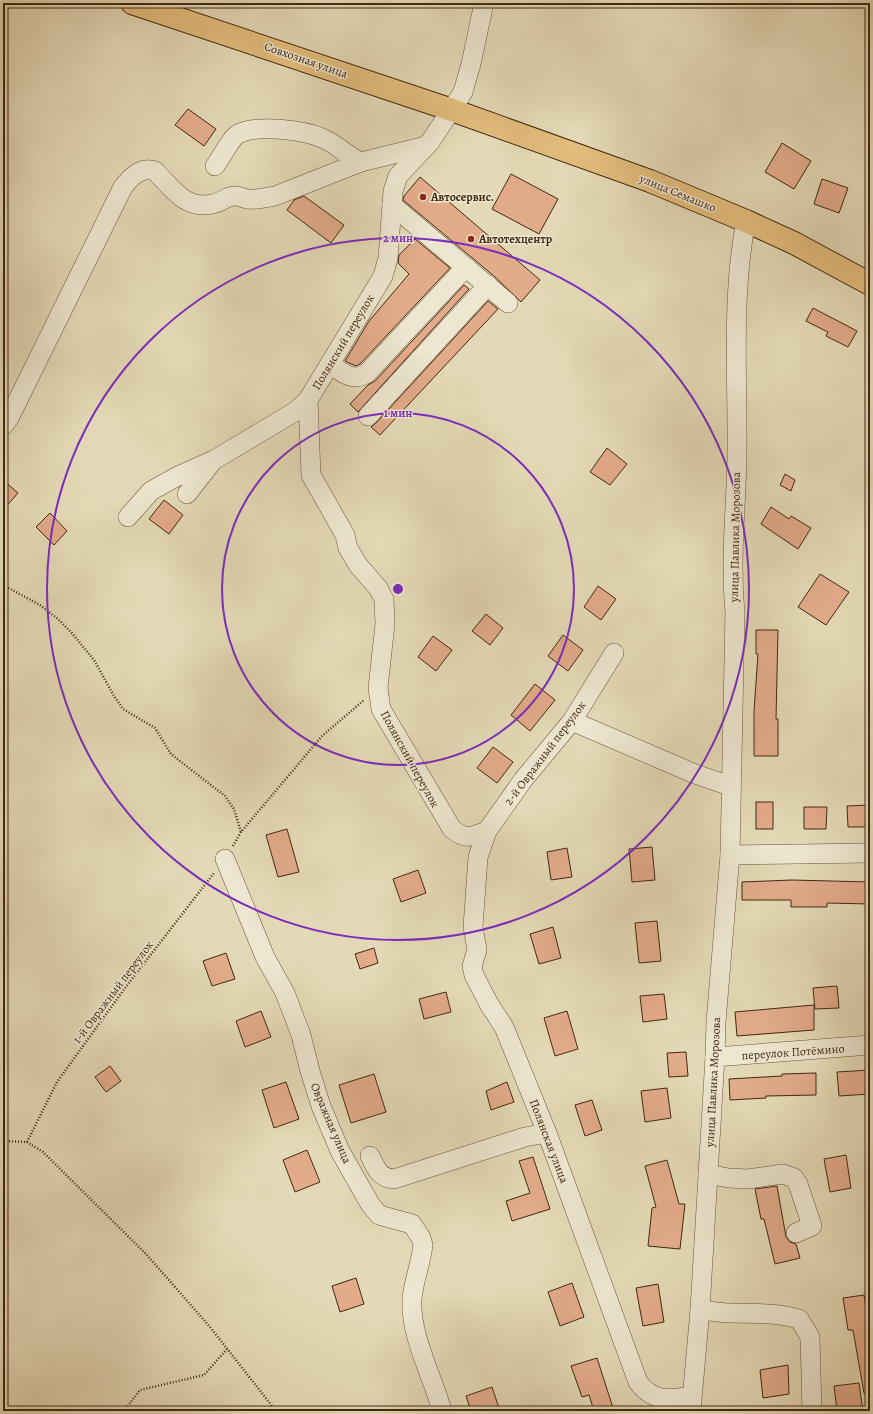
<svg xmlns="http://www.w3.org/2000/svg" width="873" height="1414" viewBox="0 0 873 1414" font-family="Alegreya,serif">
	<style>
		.building { fill: #e2ab8a; stroke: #422812 }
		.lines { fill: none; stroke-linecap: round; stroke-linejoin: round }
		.minor-casing { stroke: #6a543b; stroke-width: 20 }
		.major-casing { stroke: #422812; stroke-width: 24 }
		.path { stroke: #422812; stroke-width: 2.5; stroke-dasharray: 1 2; stroke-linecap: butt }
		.minor { stroke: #ede6d0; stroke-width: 19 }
		.major { stroke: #e2bc7b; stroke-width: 22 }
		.ring { fill: none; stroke: #7b2cbf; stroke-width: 2 }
		.poi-dot { fill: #8f2418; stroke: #ede6d0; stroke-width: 1.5 }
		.labels { text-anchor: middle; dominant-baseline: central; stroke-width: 3; stroke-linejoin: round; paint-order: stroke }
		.street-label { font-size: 12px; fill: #422812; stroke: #ede6d0 }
		.poi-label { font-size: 12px; font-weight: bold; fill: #422812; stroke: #ede6d0; text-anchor: start }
		.centre { fill: #7b2cbf; stroke: #ede6d0; stroke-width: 2 }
		.ring-label { font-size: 12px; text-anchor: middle; font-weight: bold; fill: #7b2cbf; stroke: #ede6d0; stroke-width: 3; stroke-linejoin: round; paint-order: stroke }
	</style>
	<rect width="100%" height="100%" fill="#e4d9b6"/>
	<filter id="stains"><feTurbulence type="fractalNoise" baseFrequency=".005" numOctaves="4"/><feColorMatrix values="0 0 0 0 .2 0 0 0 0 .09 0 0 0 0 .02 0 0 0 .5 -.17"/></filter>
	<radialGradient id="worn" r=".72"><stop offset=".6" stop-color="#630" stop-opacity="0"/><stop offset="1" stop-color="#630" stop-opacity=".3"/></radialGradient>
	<g class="building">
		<path d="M188 109 216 129 204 146 175 125Z"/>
		<path d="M782 143 811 161 794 189 765 172Z"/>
		<path d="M511 174 558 199 539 234 492 209Z"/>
		<path d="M420 177 540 280 521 302 495 277 403 200 404 196Z"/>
		<path d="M822 179 848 188 839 213 814 204Z"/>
		<path d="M304 196 344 225 331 243 287 210 294 200Z"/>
		<path d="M415 239 450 268 360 364 356 366 349 363 345 361 369 321 409 274 398 263 399 255Z"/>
		<path d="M464 285 469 289 358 412 350 404 368 385 375 381Z"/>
		<path d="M488 301 498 309 380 435 371 427 376 423Z"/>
		<path d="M813 308 857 331 848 347 826 336 828 332 806 321Z"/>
		<path d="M607 448 627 464 610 485 590 472Z"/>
		<path d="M785 474 795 480 791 491 780 485Z"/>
		<path d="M3 480 18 493 3 510Z"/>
		<path d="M164 500 183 515 169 534 149 519Z"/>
		<path d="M771 507 789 519 791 516 811 528 798 549 761 524Z"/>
		<path d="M50 513 67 531 54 545 36 527Z"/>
		<path d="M820 574 849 592 826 625 798 607Z"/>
		<path d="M598 586 616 599 601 620 584 607Z"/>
		<path d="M486 614 503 628 490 645 472 631Z"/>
		<path d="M756 630H778L776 719H778V756H754V711L758 654H756Z"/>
		<path d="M563 635 583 650 568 671 548 656Z"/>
		<path d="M433 636 452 650 436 671 418 657Z"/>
		<path d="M535 684 555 700 530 731 511 715Z"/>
		<path d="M493 747 513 762 497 783 477 768Z"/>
		<rect x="756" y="802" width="17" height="27"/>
		<path d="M870 805V827H848L847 806Z"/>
		<path d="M804 807H827L826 829H804Z"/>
		<path d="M287 829 299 872 278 877 266 835Z"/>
		<path d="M652 847 655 880 632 882 629 849Z"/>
		<path d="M567 848 572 877 551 880 547 852Z"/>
		<path d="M418 870 426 893 401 902 393 879Z"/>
		<path d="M792 880 870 882V904L827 903V907H791V900H742V882Z"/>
		<path d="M657 921 661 961 639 963 635 923Z"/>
		<path d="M553 927 561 958 539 964 530 934Z"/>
		<path d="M374 948 378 963 360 969 355 954Z"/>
		<path d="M226 953 235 979 212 986 203 961Z"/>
		<path d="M837 986 839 1008 815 1009 813 988Z"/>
		<path d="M446 992 451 1012 424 1019 419 999Z"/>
		<path d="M664 994 667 1019 643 1022 640 996Z"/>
		<path d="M814 1005V1030L737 1036 735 1012Z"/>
		<path d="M261 1011 271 1037 245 1047 236 1021Z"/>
		<path d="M567 1011 578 1049 555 1056 544 1018Z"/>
		<path d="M686 1052 688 1076 669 1077 667 1053Z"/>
		<path d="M110 1066 121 1081 106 1092 95 1077Z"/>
		<path d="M870 1070V1094L839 1096 837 1072Z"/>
		<path d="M816 1073V1095L766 1096V1098L730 1100 729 1079 782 1076V1074Z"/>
		<path d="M374 1074 386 1112 351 1123 339 1085Z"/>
		<path d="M286 1082 299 1119 274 1128 262 1090Z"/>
		<path d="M507 1082 514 1102 491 1110 486 1091Z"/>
		<path d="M667 1088 671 1118 645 1122 641 1091Z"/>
		<path d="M592 1100 602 1130 585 1136 575 1105Z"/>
		<path d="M307 1150 320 1182 295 1192 283 1160Z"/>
		<path d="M846 1155 851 1188 830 1192 824 1159Z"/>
		<path d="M533 1157 550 1209 512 1221 506 1201 530 1193 519 1161Z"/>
		<path d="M667 1160 679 1204H685L680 1249 648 1246 652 1208 656 1207 645 1166Z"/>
		<path d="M777 1186 786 1237 790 1242 796 1244 800 1258 775 1264 764 1219H761L755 1189Z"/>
		<path d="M356 1278 364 1304 340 1312 332 1286Z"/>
		<path d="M572 1283 584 1317 560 1326 548 1292Z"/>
		<path d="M658 1284 664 1322 643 1326 636 1288Z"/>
		<path d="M864 1295 870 1329V1393H864L853 1330H848L843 1298Z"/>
		<path d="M597 1358 614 1411H594L589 1395 582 1397 571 1366Z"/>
		<path d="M788 1365 789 1394 763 1398 760 1370Z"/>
		<path d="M859 1383 863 1411H837L834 1386Z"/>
		<path d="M492 1387 500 1411H471L466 1396Z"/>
	</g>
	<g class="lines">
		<g class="minor-casing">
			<g id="minor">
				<path d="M484 3 471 64 463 92 430 142 398 176 393 191 388 258 383 276 308 400 311 475 345 535 348 548 358 565 378 588 384 599 385 624 378 688 381 709 452 829C466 840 471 837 487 831"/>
				<path d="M215 166C220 159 232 137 238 134 257 124 304 130 322 138 337 144 347 156 361 162"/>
				<path d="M392 205 508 303"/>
				<path d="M330 364C342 372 352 383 367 373L466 267"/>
				<path d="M368 416 488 285"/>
				<path d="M3 426 9 418 123 187C131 177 141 166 155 171 172 188 185 210 212 204 221 203 226 196 235 196 239 196 243 198 247 199 257 200 265 198 275 196L361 162 426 146"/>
				<path d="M187 494 212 462"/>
				<path d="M128 517 151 491 176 477 214 460 296 411 308 400"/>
				<path d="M614 653 572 721 523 780 487 831 478 857 473 927 477 950 472 966 474 975 489 1004 504 1027 547 1133 638 1382C653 1402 668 1400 691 1396"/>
				<path d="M572 721 695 774 730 786"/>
				<path d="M730 855 870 853"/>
				<path d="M225 859 265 957 285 993 301 1035 310 1071 321 1106 340 1151 370 1204 379 1215 412 1224 421 1238 423 1245C421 1264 413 1282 412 1300 410 1336 433 1377 442 1411"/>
				<path d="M715 1057 870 1045"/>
				<path d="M370 1156C376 1168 379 1178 394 1179L525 1137 547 1133"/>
				<path d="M708 1174 728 1178 748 1179 783 1174 794 1178 798 1184 812 1226 796 1233"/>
				<path d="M700 1310C710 1311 721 1313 731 1313 755 1314 776 1312 799 1319L810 1337 812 1411"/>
				<path d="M691 1411 700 1310 715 1057 716 1022 730 855 735 612C730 560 736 509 737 457 738 379 731 297 746 221"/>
			</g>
		</g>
		<g class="major-casing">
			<path id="major" d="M132 3 452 110 650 181 746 221 794 243 870 284"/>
		</g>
		<g class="path">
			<path d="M3 585 40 605 58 619 71 632 94 660 114 696 123 709 155 728 171 754 225 796 234 809 241 832"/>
			<path d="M233 846 241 832 322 736 364 700"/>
			<path d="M3 1141 27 1142 43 1152 146 1254 210 1327 276 1411"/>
			<path d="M27 1142 57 1082 125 988 214 873"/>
			<path d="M124 1411 140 1390 204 1375 227 1349"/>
		</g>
		<use href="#minor" class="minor"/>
		<use href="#major" class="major"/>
	</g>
	<g class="ring">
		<circle cx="398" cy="589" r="176"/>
		<circle cx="398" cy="589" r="351"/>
	</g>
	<g class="poi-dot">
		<circle cx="423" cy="197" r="4"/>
		<circle cx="471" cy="239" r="4"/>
	</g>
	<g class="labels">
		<g class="street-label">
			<text transform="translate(306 60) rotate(19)">Совхозная улица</text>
			<text transform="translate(678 193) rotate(22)">улица Семашко</text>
			<text transform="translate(343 342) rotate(-59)">Полянский переулок</text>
			<text transform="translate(735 537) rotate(-89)">улица Павлика Морозова</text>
			<text transform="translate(545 753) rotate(-53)">2-й Овражный переулок</text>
			<text transform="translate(410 759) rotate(61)">Полянский переулок</text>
			<text transform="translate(113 992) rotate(-53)">1-й Овражный переулок</text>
			<text transform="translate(793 1052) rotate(-4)">переулок Потёмино</text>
			<text transform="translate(713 1082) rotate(-87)">улица Павлика Морозова</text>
			<text transform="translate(331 1123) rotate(67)">Овражная улица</text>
			<text transform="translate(549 1141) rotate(69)">Полянская улица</text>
		</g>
		<g class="poi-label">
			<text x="431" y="197">Автосервис.</text>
			<text x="479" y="239">Автотехцентр</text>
		</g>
	</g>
	<circle cx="398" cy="589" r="6" class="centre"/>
	<g class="ring-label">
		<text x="398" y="242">2 мин</text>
		<text x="398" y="417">1 мин</text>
	</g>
	<rect width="873" height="1414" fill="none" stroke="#e4d9b6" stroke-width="16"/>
	<rect x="4" y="4" width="865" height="1406" fill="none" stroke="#422812" stroke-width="2"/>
	<rect x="8" y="8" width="857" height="1398" fill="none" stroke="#422812"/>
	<rect width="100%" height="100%" filter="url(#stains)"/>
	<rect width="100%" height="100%" fill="url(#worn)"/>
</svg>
